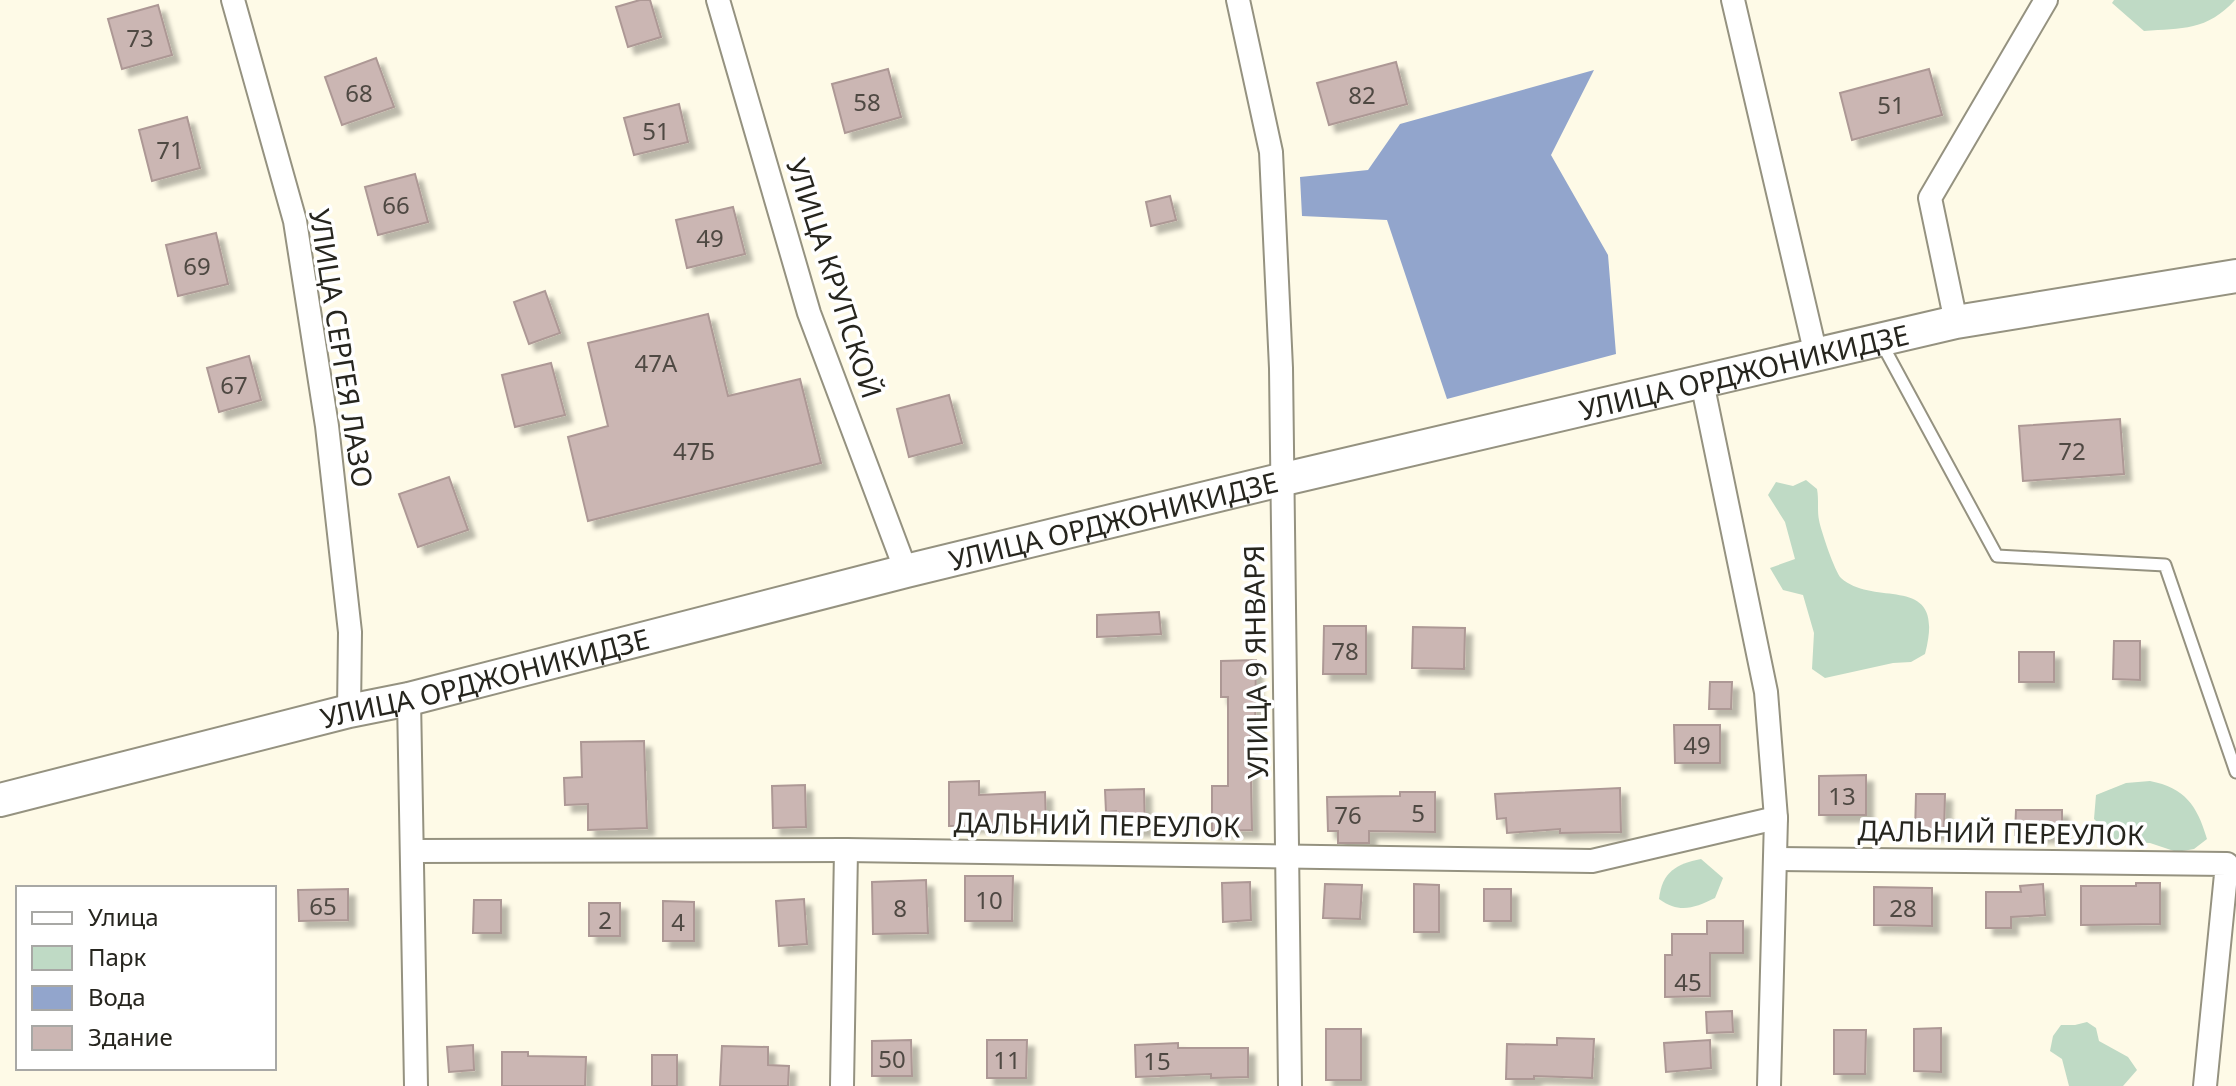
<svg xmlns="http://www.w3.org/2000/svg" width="2236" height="1086" viewBox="0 0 2236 1086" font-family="'Noto Sans',sans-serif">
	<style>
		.green { fill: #bfdac5 }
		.water { fill: #92a5cc }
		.building { fill: #cbb6b3; stroke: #ad9895; stroke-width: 2; filter: url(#shadow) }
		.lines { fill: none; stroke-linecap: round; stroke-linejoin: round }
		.lane-casing { stroke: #959280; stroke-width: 15 }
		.street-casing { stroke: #959280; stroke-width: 26 }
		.secondary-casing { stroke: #959280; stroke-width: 36 }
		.lane { stroke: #fff; stroke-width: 11 }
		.street { stroke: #fff; stroke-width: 22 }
		.secondary { stroke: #fff; stroke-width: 32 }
		.labels { text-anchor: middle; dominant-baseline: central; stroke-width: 7; stroke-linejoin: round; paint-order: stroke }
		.number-label { font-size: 24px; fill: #4f4943 }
		.street-label { font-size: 28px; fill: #26251e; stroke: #fff }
	</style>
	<defs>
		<filter id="shadow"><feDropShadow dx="7" dy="7" stdDeviation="2" flood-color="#0004"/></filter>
	</defs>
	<rect width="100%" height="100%" fill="#fefae7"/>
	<g class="green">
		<path d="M2114 0H2235C2207 31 2182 28 2144 31L2112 3Z"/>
		<path d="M1806 480 1817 489C1819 500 1817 510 1819 520 1821 531 1835 572 1841 578 1876 609 1947 570 1925 654L1911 662 1893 663 1825 678 1812 669 1814 633 1803 595 1783 590 1770 568 1795 559 1785 522 1768 495 1776 482 1793 486Z"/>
		<path d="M2150 781C2185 788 2197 805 2207 839L2194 849 2177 852 2150 843 2118 842 2094 819 2096 795 2126 783Z"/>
		<path d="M1701 859 1723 878 1715 898C1694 908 1680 914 1659 899 1662 872 1676 864 1701 859Z"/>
		<path d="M2087 1022 2096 1028 2099 1041 2128 1057 2137 1070 2123 1086H2069L2062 1059 2050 1051 2053 1036 2061 1025H2075Z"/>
	</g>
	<path class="water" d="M1594 70 1551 155 1608 255 1616 354 1447 399 1387 220 1302 216 1300 177 1368 170 1400 124Z"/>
	<g class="building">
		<path d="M640 0H650L661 37 628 47 616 7Z"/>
		<path d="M158 5 172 55 122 69 108 19Z"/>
		<path d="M376 58 394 107 342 125 325 77Z"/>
		<path d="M1396 62 1407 104 1329 125 1317 83Z"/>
		<path d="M888 69 901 117 845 133 832 84Z"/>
		<path d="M1929 69 1942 115 1852 140 1840 93Z"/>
		<path d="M679 104 688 142 634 155 624 118Z"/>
		<path d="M187 117 200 168 152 181 139 130Z"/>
		<path d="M415 174 428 222 378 235 365 187Z"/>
		<path d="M1170 196 1176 220 1151 226 1146 202Z"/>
		<path d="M733 207 745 254 687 268 676 220Z"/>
		<path d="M216 233 228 284 178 296 166 245Z"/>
		<path d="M545 291 560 333 529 344 514 302Z"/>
		<path d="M708 314 728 396 800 379 821 463 588 521 568 437 608 426 588 343Z"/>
		<path d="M249 356 261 400 219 412 207 368Z"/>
		<path d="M551 363 565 415 515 427 502 375Z"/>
		<path d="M949 395 962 443 909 457 897 409Z"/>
		<path d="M2120 419 2124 474 2023 481 2019 426Z"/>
		<path d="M449 477 468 530 418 547 399 494Z"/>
		<path d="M1159 612 1161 634 1097 637V615Z"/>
		<path d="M1324 626H1366V674H1323Z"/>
		<path d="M1413 627 1465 628 1464 669 1412 668Z"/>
		<path d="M2114 641H2140V680L2113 679Z"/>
		<rect x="2019" y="652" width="35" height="30"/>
		<path d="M1256 660 1255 730 1250 729 1252 830 1212 831V786H1228V697H1221V661Z"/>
		<path d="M1710 682H1732L1731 709H1709Z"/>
		<path d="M1674 725H1720V763H1675Z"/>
		<path d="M644 741 647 828 588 830V804L565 805 564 778 582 777 581 742Z"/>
		<path d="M1866 775V815H1819V776Z"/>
		<path d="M979 781V795L1045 792 1046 824 949 826V782Z"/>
		<path d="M805 785 806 827 773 828 772 786Z"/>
		<path d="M1620 788 1621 832 1560 833V829L1507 833 1506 818 1497 819 1495 794Z"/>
		<path d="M1144 789 1145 829H1117L1116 811 1106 812 1105 790Z"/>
		<path d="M1400 792H1435V832L1369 831V843H1338V831H1328L1327 797 1400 796Z"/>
		<path d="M1916 794H1945L1944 833H1915Z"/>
		<path d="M2016 810H2062V836L2015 835Z"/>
		<path d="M965 876H1013L1012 921H965Z"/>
		<path d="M926 880 928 933 873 934 872 882Z"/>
		<path d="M1250 882 1251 920 1223 922 1222 883Z"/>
		<path d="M2136 883H2160V924L2081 925V886H2136Z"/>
		<path d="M1325 884 1362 885 1360 919 1323 918Z"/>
		<path d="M1414 884 1439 885V932H1414Z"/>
		<path d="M2043 884 2045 915 2011 917V928H1986V892H2021L2020 886Z"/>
		<path d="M1874 887 1932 888V926L1874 925Z"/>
		<path d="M348 889V920L299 921 298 890Z"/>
		<rect x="1484" y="889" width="27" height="32"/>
		<path d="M804 899 807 944 779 946 776 901Z"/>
		<path d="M474 900H501V933H473Z"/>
		<path d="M663 901 694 902V941H663Z"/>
		<rect x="589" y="903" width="31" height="33"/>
		<path d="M1707 921H1743V953H1710V996L1665 997V955H1672V934H1707Z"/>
		<path d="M1732 1011 1733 1032 1707 1033 1706 1012Z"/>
		<path d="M1941 1028V1072L1914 1071V1029Z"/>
		<rect x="1326" y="1029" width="35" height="51"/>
		<path d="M1834 1030H1866L1865 1074H1834Z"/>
		<path d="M1557 1038 1594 1039 1592 1078 1534 1076V1079H1506L1507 1044 1557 1045Z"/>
		<path d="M911 1040 912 1076H872V1041Z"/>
		<path d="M987 1040H1027L1026 1078H987Z"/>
		<path d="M1710 1040 1711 1068 1666 1072 1664 1043Z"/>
		<path d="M1178 1043V1048H1248V1077L1211 1078V1074L1136 1077 1135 1045Z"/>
		<path d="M473 1045 474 1070 449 1072 447 1047Z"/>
		<path d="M722 1046 768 1047V1065L789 1066 788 1086H720Z"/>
		<path d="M502 1052H528V1056L586 1057 585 1086H502Z"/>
		<rect x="652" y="1055" width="25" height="31"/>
	</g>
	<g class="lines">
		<g class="lane-casing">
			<path id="lane" d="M1882 344 1997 556 2165 565 2236 772"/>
		</g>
		<g class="street-casing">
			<g id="street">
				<path d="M233 0 295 221 327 426 350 632 349 711"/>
				<path d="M718 0 809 313 906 571"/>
				<path d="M1238 0 1271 152 1281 368 1290 1086"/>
				<path d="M1733 0 1816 355"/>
				<path d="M1956 322 1930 198 2046 0"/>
				<path d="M1702 382 1766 692 1776 818 1769 1086"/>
				<path d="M409 699 416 1086"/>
				<path d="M412 851 846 850 1592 861 1776 818"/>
				<path d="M1775 859 2227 864 2205 1086"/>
				<path d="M842 1086 846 850"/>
			</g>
		</g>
		<g class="secondary-casing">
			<g id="secondary">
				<path id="s1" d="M0 800 349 711 409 699 906 571 1280 480 1956 322 2236 276"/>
			</g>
		</g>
		<use href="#lane" class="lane"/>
		<use href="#street" class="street"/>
		<use href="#secondary" class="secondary"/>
	</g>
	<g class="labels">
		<g class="number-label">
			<text x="140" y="37">73</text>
			<text x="359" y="92">68</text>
			<text x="1362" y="94">82</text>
			<text x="867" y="101">58</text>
			<text x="1891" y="104">51</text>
			<text x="656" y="130">51</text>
			<text x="170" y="149">71</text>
			<text x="396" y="204">66</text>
			<text x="710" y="237">49</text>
			<text x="197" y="265">69</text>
			<text x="656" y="362">47А</text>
			<text x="234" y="384">67</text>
			<text x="694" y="450">47Б</text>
			<text x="2072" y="450">72</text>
			<text x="1345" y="650">78</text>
			<text x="1697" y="744">49</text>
			<text x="1842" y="795">13</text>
			<text x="1418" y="812">5</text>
			<text x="1348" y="814">76</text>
			<text x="989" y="899">10</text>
			<text x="323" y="905">65</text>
			<text x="900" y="907">8</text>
			<text x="1903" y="907">28</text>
			<text x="605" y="919">2</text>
			<text x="678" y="921">4</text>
			<text x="1688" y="981">45</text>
			<text x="892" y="1058">50</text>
			<text x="1007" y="1059">11</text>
			<text x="1157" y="1060">15</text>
		</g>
		<g class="street-label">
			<text transform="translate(835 278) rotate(72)">УЛИЦА КРУПСКОЙ</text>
			<text transform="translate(342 348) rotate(81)">УЛИЦА СЕРГЕЯ ЛАЗО</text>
			<text stroke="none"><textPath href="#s1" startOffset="1796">УЛИЦА ОРДЖОНИКИДЗЕ</textPath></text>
			<text stroke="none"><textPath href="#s1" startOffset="1148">УЛИЦА ОРДЖОНИКИДЗЕ</textPath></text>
			<text transform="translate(1255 662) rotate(-91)">УЛИЦА 9 ЯНВАРЯ</text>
			<text stroke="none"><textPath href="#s1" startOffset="500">УЛИЦА ОРДЖОНИКИДЗЕ</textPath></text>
			<text transform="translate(1097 824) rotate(1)">ДАЛЬНИЙ ПЕРЕУЛОК</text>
			<text transform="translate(2001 832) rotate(1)">ДАЛЬНИЙ ПЕРЕУЛОК</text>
		</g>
	</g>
	<rect x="16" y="886" width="260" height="184" fill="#ffffff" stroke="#a8a8a5" stroke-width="2"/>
	<rect x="32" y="912" width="40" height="12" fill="#ffffff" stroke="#a8a8a5" stroke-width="2"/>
	<text x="88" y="926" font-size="24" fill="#26251e">Улица</text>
	<rect x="32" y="946" width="40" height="24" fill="#bfdac5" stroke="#a8a8a5" stroke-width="2"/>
	<text x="88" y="966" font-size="24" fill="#26251e">Парк</text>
	<rect x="32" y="986" width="40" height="24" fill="#92a5cc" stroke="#a8a8a5" stroke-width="2"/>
	<text x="88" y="1006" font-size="24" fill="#26251e">Вода</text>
	<rect x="32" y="1026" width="40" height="24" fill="#cbb6b3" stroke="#a8a8a5" stroke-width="2"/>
	<text x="88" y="1046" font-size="24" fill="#26251e">Здание</text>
</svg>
